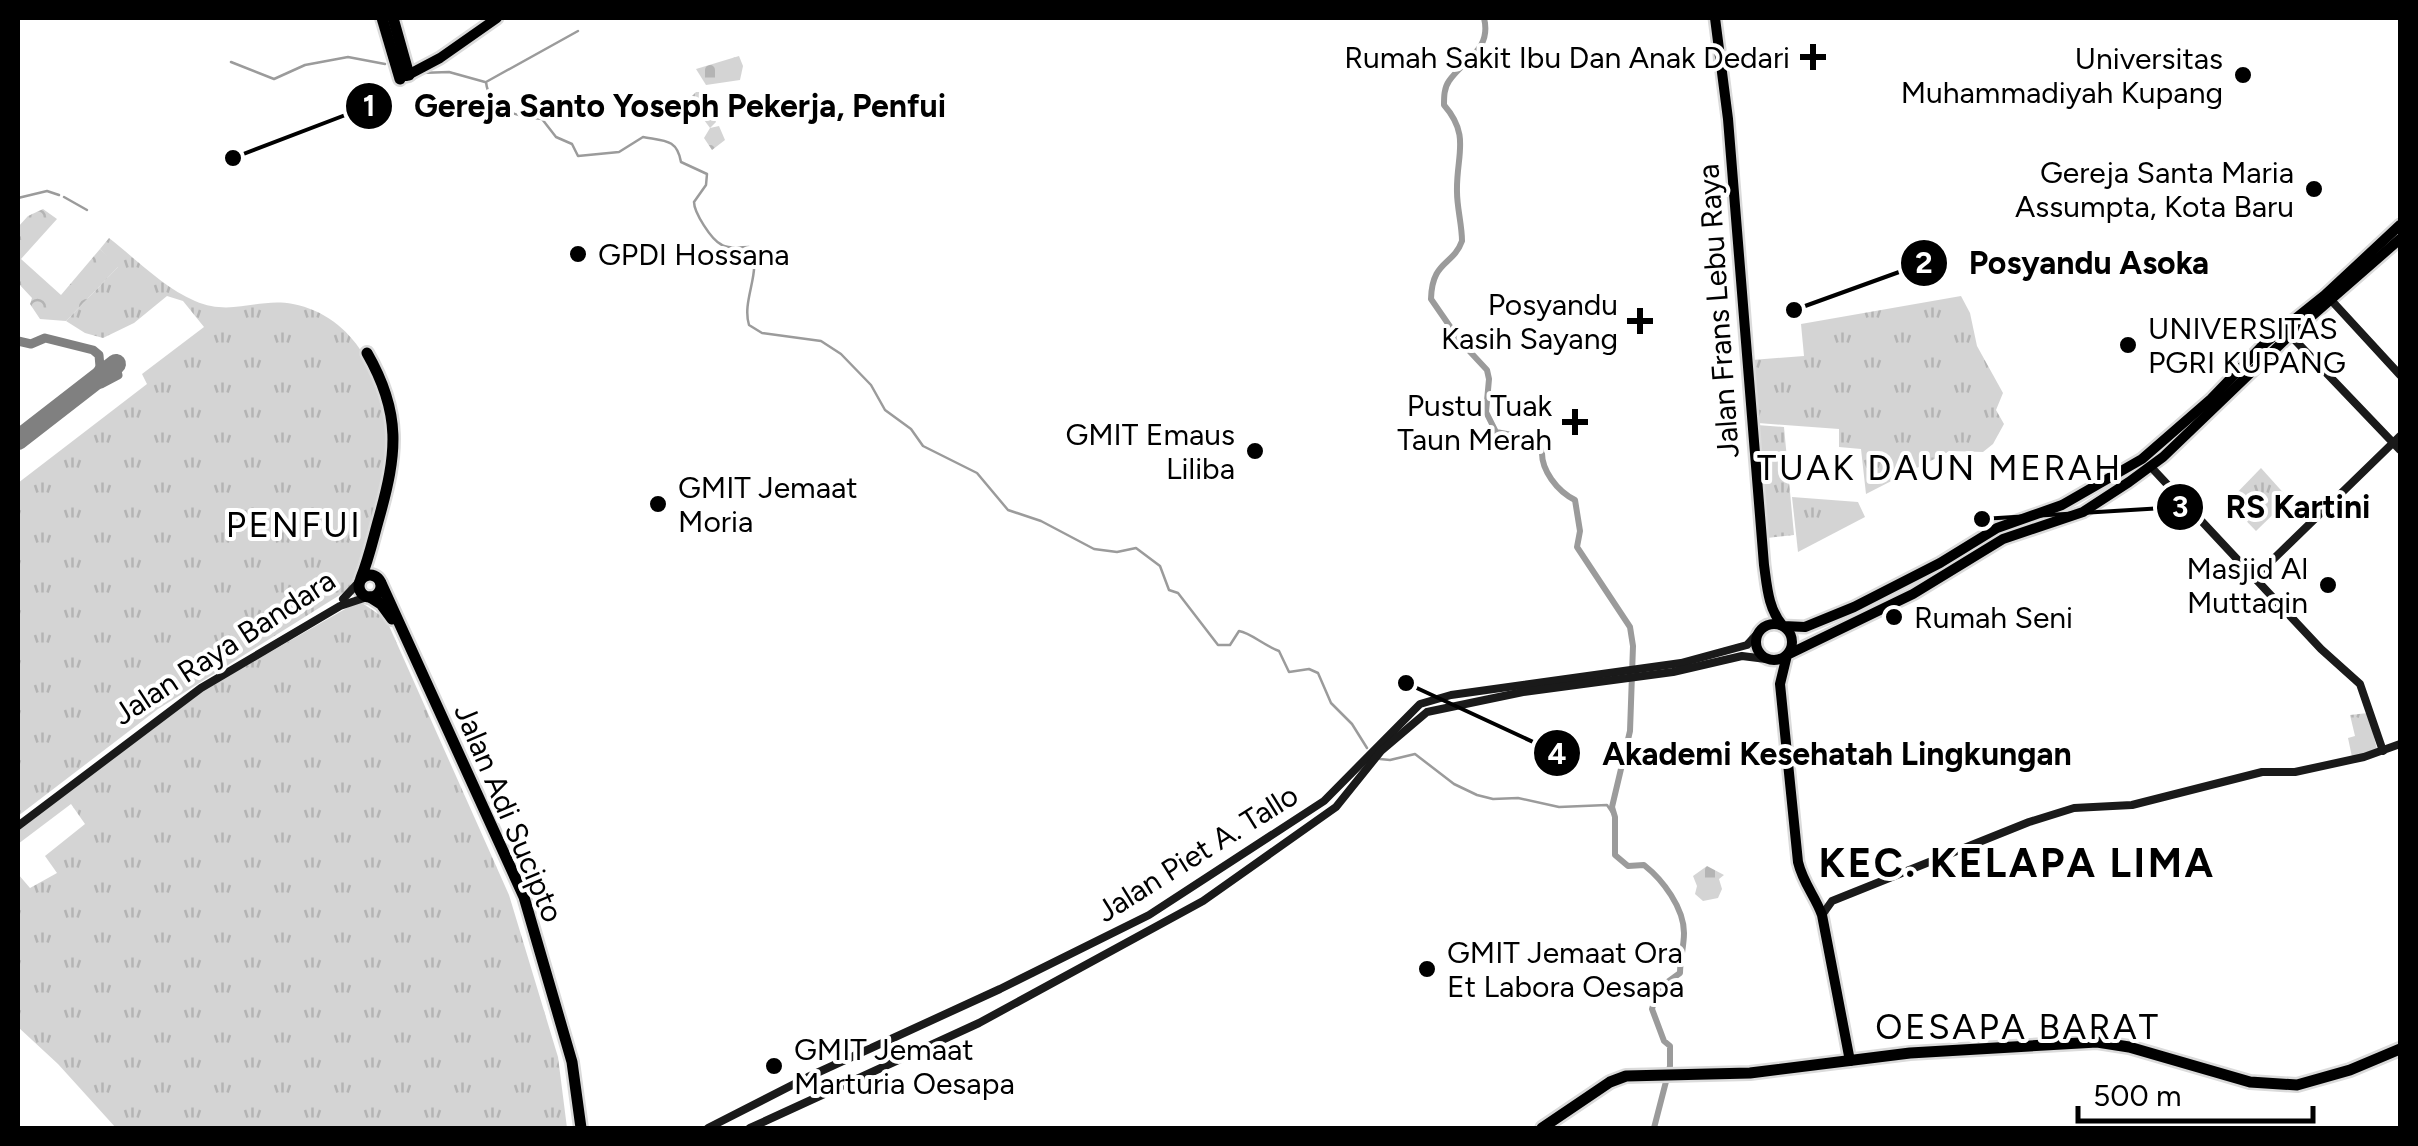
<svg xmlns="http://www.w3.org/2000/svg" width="2418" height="1146" viewBox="0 0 2418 1146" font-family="Figtree,sans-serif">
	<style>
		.grass { fill: url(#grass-tufts) }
		.forest { fill: url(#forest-crowns) }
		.cemetery { fill: url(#cemetery-stones) }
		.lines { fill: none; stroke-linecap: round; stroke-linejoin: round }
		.stream { stroke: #9b9b9b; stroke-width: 2.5 }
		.river { stroke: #9b9b9b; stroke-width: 6 }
		.taxiway { stroke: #808080; stroke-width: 9 }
		.runway { stroke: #808080; stroke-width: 20 }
		.primary-casing { stroke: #dbdbdb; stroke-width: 15 }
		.trunk-casing { stroke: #dbdbdb; stroke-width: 16 }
		.secondary { stroke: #1a1a1a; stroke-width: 8 }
		.primary { stroke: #000; stroke-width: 10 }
		.trunk { stroke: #000; stroke-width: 11 }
		.poi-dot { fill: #000; stroke: #fff; stroke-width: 4 }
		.labels { text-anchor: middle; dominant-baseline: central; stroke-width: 8; stroke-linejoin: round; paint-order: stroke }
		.poi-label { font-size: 30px; fill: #000; stroke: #fff; text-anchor: end }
		.street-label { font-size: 30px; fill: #000; stroke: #fff }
		.quarter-label { font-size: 35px; letter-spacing: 2.5px; fill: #000; stroke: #fff }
		.district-label { font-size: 40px; font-weight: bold; letter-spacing: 2.5px; fill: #000; stroke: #fff }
		.leader { fill: none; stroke: #000; stroke-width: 4 }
		.callout-dot { fill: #000; stroke: #fff; stroke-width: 4 }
		.mark-label { font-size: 30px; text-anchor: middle; font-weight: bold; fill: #fff }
		.callout-label { font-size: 32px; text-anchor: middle; font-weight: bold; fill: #000; stroke: #fff; stroke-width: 8; stroke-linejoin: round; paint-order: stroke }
	</style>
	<defs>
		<pattern id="grass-tufts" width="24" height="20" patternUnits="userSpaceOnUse" patternTransform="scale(2.5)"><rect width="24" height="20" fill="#d4d4d4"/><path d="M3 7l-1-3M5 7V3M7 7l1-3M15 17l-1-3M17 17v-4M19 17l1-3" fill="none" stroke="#b4b4b4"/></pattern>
		<pattern id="forest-crowns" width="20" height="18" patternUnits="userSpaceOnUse" patternTransform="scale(2.5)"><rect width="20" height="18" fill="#d4d4d4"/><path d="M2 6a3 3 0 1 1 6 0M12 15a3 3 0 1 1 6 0" fill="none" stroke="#b4b4b4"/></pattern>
		<pattern id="cemetery-stones" width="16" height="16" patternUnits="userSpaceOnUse" patternTransform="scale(2.5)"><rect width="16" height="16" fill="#d4d4d4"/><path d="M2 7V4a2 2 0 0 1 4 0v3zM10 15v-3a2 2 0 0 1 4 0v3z" fill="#b4b4b4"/></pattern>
	</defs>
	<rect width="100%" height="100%" fill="#fff"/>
	<g class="grass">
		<path d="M109 238C136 259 164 288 195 301 232 317 258 297 293 304 355 316 384 378 389 435 390 445 392 456 390 466 383 503 369 540 358 576L351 588 158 709 18 816V483L147 384 142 374 204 327 183 301 167 296 134 323 103 338 85 333 66 321 118 267 100 249Z"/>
		<path d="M1961 296 1970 313 1977 346 2003 393 1996 410 2004 424 1993 444 1983 452 1950 451 1866 494 1861 449 1839 447V429L1758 423 1752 360 1804 356 1801 324Z"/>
		<path d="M1757 425 1784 427 1794 535 1767 538Z"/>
		<path d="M2261 468 2289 499 2256 531 2228 502Z"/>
		<path d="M1792 497 1858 502 1865 517 1798 552Z"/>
		<path d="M359 601 386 619 509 895 558 1057 567 1128H116L58 1064 18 1027V874L30 888 57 873 45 856 85 824 71 804 18 844V828L185 701Z"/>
		<path d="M2368 713 2377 749 2352 757 2348 738 2355 736 2350 715Z"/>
	</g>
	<path class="forest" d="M43 209 57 219 21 259 61 295 100 249 119 266 66 321 40 319 30 304 32 298 18 283V227L28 216Z"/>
	<g class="cemetery">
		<path d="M739 56 743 66 740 80 706 85 696 69Z"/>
		<path d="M696 92H701L707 98 716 122 710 128 719 126 725 140 712 150 704 138 710 128 693 105 692 96Z"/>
		<path d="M1707 866 1724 875 1719 879 1722 889 1718 898 1703 901 1695 894 1697 886 1693 876Z"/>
	</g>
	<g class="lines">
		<g class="stream">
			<path d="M578 31 486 82C489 110 517 117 542 119L556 137 572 144 578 156 619 152 643 137C665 141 677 139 681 162L707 174 706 185 694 202C694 212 711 240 722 245 730 249 741 247 749 247 764 269 741 299 749 325L762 333 821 341 841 354 871 385 885 410 911 429 923 446 977 473 1008 510 1041 521 1094 549 1117 552 1136 548 1160 566 1169 590 1178 593 1218 645H1230L1239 631C1251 633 1263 645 1279 651L1289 672 1309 669 1318 673 1331 703 1352 724 1367 748"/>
			<path d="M231 62 274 79 305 65 348 57 385 64"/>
			<path d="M420 73 449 72 485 82"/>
			<path d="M64 197 87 210"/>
			<path d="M18 198 47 191 59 195"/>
			<path d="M1380 759 1390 760 1415 754 1454 784 1477 795 1493 799 1518 798 1559 807 1607 805 1615 817"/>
		</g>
		<path class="river" d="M1484 18C1492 50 1464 59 1449 81 1444 88 1444 97 1444 105 1471 136 1456 155 1457 192 1457 208 1462 225 1462 241 1453 266 1432 260 1431 299L1460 341 1487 370 1489 379 1486 412 1496 432 1529 438 1542 451C1541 470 1557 491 1575 500L1580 531 1577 547 1630 627 1633 646 1630 731 1612 807 1615 817V855L1628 866 1644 865C1663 880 1684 908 1684 933 1684 946 1680 960 1680 973L1658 989 1652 1009 1664 1041 1670 1046V1066L1654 1128"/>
		<g class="taxiway">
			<path d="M18 341 31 344 45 338 93 350 99 355 100 367 89 385"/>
			<path d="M89 385 101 384 118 375 115 365 100 367"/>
		</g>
		<path class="runway" d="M18 440 116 364"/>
		<g class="primary-casing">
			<g id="primary">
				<path d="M1715 18 1728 119 1764 565C1767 586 1768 609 1783 626L1805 627 1854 607 1940 563 1997 528 2062 505 2142 459 2211 399 2265 343 2325 295 2400 225"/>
				<path d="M406 76 440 58 497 18"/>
				<circle cx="1774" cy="642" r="18"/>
				<path d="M1850 1061 1822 915C1815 896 1803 883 1798 862L1780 684 1787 655 1913 594 2003 539 2083 512 2129 482 2163 457 2290 335 2400 239"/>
			</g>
		</g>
		<g class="trunk-casing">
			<g id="trunk">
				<path d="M382 18 400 79"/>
				<path d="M393 18 409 75"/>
				<circle cx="370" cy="586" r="11"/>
				<path d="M361 578C369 558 373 539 379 518 397 454 402 414 367 353"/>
				<path d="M381 583 524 897 572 1062 581 1128"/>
				<path d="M370 597 381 604 392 619"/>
				<path d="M1542 1128 1610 1082 1626 1076 1750 1073 1910 1053 2097 1042 2129 1047 2250 1082 2297 1085 2350 1070 2400 1049"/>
			</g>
		</g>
		<g class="secondary">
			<path d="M2331 300 2400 375"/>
			<path d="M2290 335 2400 450"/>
			<path d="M2151 467 2321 649 2360 684 2383 751"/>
			<path d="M2254 578 2400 436"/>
			<path d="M343 599 359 582"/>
			<path d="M18 826 201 688 340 606 367 597"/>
			<path d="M1822 915 1832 901 2029 822 2074 808 2132 805 2262 772H2295L2364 757 2400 744"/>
			<path d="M708 1128 808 1077 1000 989 1149 915 1324 801 1420 704 1451 695 1681 663 1747 645 1759 632"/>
			<path d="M750 1128 979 1023 1203 901 1336 807 1381 751 1427 712 1523 692 1673 672 1742 656 1766 659"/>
		</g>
		<use href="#primary" class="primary"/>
		<use href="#trunk" class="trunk"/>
	</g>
	<g class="poi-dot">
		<path d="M1808 42h10v10h10v10h-10v10h-10v-10h-10v-10h10z"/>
		<circle cx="2243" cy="75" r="10"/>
		<circle cx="2314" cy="189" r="10"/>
		<circle cx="578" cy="254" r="10"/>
		<path d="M1635 306h10v10h10v10h-10v10h-10v-10h-10v-10h10z"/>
		<circle cx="2128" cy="345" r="10"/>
		<path d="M1570 407h10v10h10v10h-10v10h-10v-10h-10v-10h10z"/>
		<circle cx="1255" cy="451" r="10"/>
		<circle cx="658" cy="504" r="10"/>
		<circle cx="2328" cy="585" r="10"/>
		<circle cx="1894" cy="617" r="10"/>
		<circle cx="1427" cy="969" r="10"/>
		<circle cx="774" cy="1066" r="10"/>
	</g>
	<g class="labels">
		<g class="poi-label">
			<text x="1790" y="57">Rumah Sakit Ibu Dan Anak Dedari</text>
			<text x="2223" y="58">Universitas<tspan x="2223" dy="34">Muhammadiyah Kupang</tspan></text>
			<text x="2294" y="172">Gereja Santa Maria<tspan x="2294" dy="34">Assumpta, Kota Baru</tspan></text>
			<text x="598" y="254" text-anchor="start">GPDI Hossana</text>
			<text x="1618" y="304">Posyandu<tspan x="1618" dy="34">Kasih Sayang</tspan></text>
			<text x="2148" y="328" text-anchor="start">UNIVERSITAS<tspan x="2148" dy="34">PGRI KUPANG</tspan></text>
			<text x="1552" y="405">Pustu Tuak<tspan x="1552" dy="34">Taun Merah</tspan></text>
			<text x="1235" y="434">GMIT Emaus<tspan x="1235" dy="34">Liliba</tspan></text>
			<text x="678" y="487" text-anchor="start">GMIT Jemaat<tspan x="678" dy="34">Moria</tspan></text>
			<text x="2308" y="568">Masjid Al<tspan x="2308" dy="34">Muttaqin</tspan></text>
			<text x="1914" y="617" text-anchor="start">Rumah Seni</text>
			<text x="1447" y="952" text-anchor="start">GMIT Jemaat Ora<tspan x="1447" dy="34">Et Labora Oesapa</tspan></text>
			<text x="794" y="1049" text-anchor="start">GMIT Jemaat<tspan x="794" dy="34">Marturia Oesapa</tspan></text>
		</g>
		<g class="street-label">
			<text transform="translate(1718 311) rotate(-94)">Jalan Frans Lebu Raya</text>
			<text transform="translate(224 647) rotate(-33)">Jalan Raya Bandara</text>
			<text transform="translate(509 813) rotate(67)">Jalan Adi Sucipto</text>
			<text transform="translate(1197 853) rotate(-32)">Jalan Piet A. Tallo</text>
		</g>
		<g class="quarter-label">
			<text x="1940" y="468">TUAK DAUN MERAH</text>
			<text x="294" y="525">PENFUI</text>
			<text x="2018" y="1027">OESAPA BARAT</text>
		</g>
		<g class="district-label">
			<text x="2017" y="863">KEC. KELAPA LIMA</text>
		</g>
	</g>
	<path class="leader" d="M233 158L369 106M1794 310L1924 263M1982 519L2180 507M1406 683L1557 753"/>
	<g class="callout-dot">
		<circle cx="233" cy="158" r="10"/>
		<circle cx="1794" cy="310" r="10"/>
		<circle cx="1982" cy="519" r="10"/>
		<circle cx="1406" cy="683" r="10"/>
		<circle cx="369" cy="106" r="25"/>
		<circle cx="1924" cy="263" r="25"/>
		<circle cx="2180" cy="507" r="25"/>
		<circle cx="1557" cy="753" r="25"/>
	</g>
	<g class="mark-label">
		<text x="369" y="116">1</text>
		<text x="1924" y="273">2</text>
		<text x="2180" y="517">3</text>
		<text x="1557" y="764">4</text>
	</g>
	<g class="callout-label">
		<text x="680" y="117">Gereja Santo Yoseph Pekerja, Penfui</text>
		<text x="2089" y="274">Posyandu Asoka</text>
		<text x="2298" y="518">RS Kartini</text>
		<text x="1837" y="765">Akademi Kesehatah Lingkungan</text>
	</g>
	<rect width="2418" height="1146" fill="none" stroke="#000000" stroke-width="40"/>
	<path d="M2078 1106v15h235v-15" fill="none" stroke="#000000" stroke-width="5"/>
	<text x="2093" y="1106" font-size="30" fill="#000000" stroke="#ffffff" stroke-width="8" paint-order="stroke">500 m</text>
</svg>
